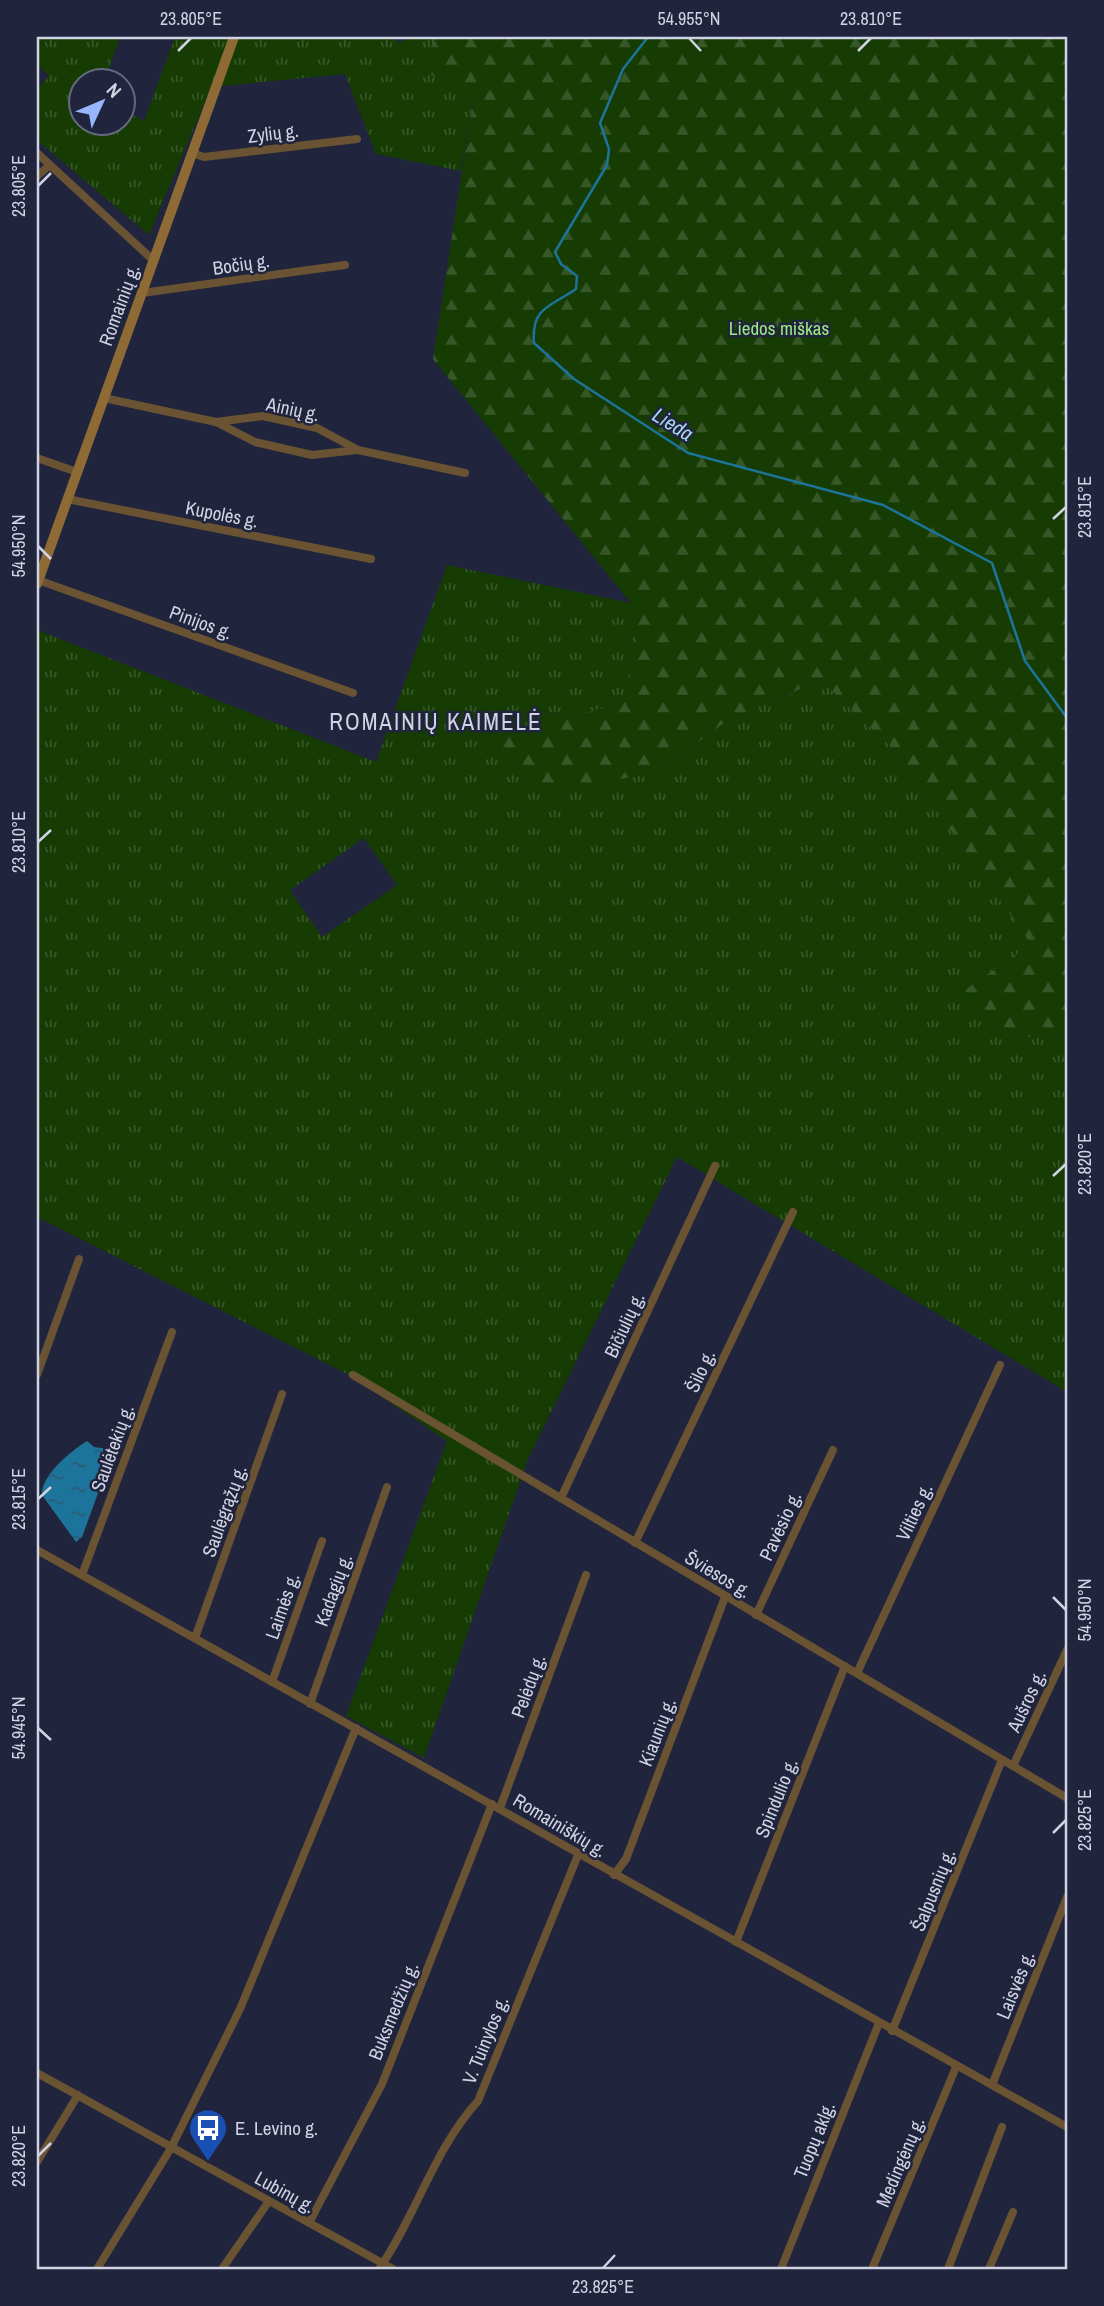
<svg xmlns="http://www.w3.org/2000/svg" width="1104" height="2306" viewBox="0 0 1104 2306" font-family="'Archivo Narrow',sans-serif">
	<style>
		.grass { fill: url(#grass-tufts); fill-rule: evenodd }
		.forest { fill: url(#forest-firs) }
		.water { fill: url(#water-ripples) }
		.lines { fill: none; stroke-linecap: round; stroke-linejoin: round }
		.stream { stroke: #1d749b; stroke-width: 2.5 }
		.minor { stroke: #695332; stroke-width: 8 }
		.secondary { stroke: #8e6b35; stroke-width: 10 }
		.ticks { fill: none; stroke: #d0d3e4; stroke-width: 2.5 }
		.labels { text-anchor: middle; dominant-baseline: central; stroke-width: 5; stroke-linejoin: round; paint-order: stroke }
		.street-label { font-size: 19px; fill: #d0d3e4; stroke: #20243c }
		.park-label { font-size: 19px; fill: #9de982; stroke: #20243c }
		.poi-label { font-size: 19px; fill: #d0d3e4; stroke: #20243c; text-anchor: start }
		.water-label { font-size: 21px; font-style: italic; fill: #a7d6f0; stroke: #20243c }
		.quarter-label { font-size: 23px; letter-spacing: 2px; fill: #d0d3e4; stroke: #20243c }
		.neatline { fill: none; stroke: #d0d3e4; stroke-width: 2.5 }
		.ticks-label { font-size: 18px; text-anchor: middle; fill: #d0d3e4 }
	</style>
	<defs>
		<pattern id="grass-tufts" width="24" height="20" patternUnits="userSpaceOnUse" patternTransform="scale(1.75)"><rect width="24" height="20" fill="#163c04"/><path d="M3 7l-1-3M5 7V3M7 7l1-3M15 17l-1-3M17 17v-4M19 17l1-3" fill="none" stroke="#375728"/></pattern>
		<pattern id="forest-firs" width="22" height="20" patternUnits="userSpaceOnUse" patternTransform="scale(1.75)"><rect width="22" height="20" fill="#163c04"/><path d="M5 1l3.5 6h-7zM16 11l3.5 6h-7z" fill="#375728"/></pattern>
		<pattern id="water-ripples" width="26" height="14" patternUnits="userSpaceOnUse" patternTransform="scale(1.75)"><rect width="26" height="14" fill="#1d749b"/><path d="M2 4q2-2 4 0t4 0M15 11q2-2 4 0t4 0" fill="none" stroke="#2c5c74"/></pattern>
	</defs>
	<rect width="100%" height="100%" fill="#20243c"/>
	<g class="grass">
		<path d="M37 37H120L105 80H80V122H122L123 110 144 121 175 37H393L400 44 407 37H432V75L474 93 461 171 376 154 345 74 211 87 149 235 37 140V89L49 76 37 65Z"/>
		<path d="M447 565 631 603 638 636 625 692 608 707 589 712 510 715 497 759 544 791 658 772 728 720 821 680 894 750 1032 944 963 992 1014 1037 1067 1035V1392L677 1157 528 1459 424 1758 346 1716 447 1441 351 1376 37 1217V630L376 762ZM364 838 397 885 322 937 290 890Z"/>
	</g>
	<path class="forest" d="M432 37H1067V1035L1014 1037 962 992 1031 944 894 750 821 680 728 720 658 772 557 791H544L532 785 497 759 490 726 510 715 589 712 608 707 625 692 638 636 631 603 433 359 474 94 431 75Z"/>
	<path class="water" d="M87 1441 94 1447 109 1449 112 1455 82 1537 76 1542 42 1495C41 1475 71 1451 87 1441Z"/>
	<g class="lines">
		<path class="stream" d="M648 37 623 69 600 123 609 149 607 165 555 252 561 264 577 276 576 289C550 307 531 307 534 343L574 379 688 453 883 505 992 563 1025 661 1067 718"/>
		<g class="minor">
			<path d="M37 153 153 260"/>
			<path d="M192 153 204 157 357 139"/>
			<path d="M37 176 50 165"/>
			<path d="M142 293 345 265"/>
			<path d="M104 398 216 422 263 416 317 428 358 450 465 473"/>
			<path d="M216 422 255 442 312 455 357 450"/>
			<path d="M37 458 77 472"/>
			<path d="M67 499 371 559"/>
			<path d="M38 580 353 693"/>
			<path d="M37 1375 79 1259"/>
			<path d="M353 1375 1067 1798"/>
			<path d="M561 1498 715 1166"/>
			<path d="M635 1543 793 1212"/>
			<path d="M37 1550 1067 2127"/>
			<path d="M82 1575 172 1332"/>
			<path d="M756 1615 833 1450"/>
			<path d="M195 1638 282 1394"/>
			<path d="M857 1673 1000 1365"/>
			<path d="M272 1682 322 1541"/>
			<path d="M310 1704 387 1487"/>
			<path d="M1013 1766 1067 1650"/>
			<path d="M500 1808 586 1575"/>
			<path d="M614 1875 626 1859 725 1597"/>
			<path d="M736 1942 845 1666"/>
			<path d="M892 2031 1002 1760"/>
			<path d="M37 2073 393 2269"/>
			<path d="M992 2085 1067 1897"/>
			<path d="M37 2162 78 2095"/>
			<path d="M309 2223 382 2084 492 1804"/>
			<path d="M97 2269 171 2148 240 2009 356 1728"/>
			<path d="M222 2269 269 2201"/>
			<path d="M379 2269C416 2216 434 2149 478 2101L578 1855"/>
			<path d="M781 2269 879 2023"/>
			<path d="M872 2269 956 2067"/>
			<path d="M948 2269 1002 2127"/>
			<path d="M989 2269 1013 2212"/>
		</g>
		<path class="secondary" d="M37 584 234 37"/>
	</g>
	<path class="ticks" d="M689 38 701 51M178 51 191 38M858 51 871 38M38 186 51 173M1053 519 1066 507M38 546 51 559M38 842 51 830M1053 1176 1066 1164M38 1499 51 1487M1053 1597 1066 1610M38 1728 51 1740M1053 1833 1066 1820M38 2156 51 2143M603 2268 615 2255"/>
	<defs>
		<g id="bus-pin" transform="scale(2.0125)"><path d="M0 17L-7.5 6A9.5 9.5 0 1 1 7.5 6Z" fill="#1a4fb4" stroke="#20243c"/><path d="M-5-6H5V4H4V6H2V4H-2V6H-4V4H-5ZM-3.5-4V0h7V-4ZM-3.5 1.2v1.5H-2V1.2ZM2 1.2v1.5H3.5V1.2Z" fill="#fff"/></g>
	</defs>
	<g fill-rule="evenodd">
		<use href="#bus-pin" x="208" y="2128"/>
	</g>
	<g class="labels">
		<g class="street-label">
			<text transform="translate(273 133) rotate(-7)">Zylių g.</text>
			<text transform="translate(241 264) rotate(-8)">Bočių g.</text>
			<text transform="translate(119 305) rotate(-70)">Romainių g.</text>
			<text transform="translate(293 409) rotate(12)">Ainių g.</text>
			<text transform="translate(222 514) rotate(11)">Kupolės g.</text>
			<text transform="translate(201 622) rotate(20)">Pinijos g.</text>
			<text transform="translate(624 1325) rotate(-65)">Bičiulių g.</text>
			<text transform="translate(700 1371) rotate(-65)">Šilo g.</text>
			<text transform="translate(112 1448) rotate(-70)">Saulėtekių g.</text>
			<text transform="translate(224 1511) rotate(-70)">Saulėgrąžų g.</text>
			<text transform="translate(914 1512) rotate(-65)">Vilties g.</text>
			<text transform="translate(780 1526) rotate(-65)">Pavėsio g.</text>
			<text transform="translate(718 1574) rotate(31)">Šviesos g.</text>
			<text transform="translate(333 1590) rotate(-70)">Kadagių g.</text>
			<text transform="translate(282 1606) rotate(-71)">Laimės g.</text>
			<text transform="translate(528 1686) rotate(-70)">Pelėdų g.</text>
			<text transform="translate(1026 1701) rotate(-65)">Aušros g.</text>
			<text transform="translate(657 1732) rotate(-69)">Kiaunių g.</text>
			<text transform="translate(776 1798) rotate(-68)">Spindulio g.</text>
			<text transform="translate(560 1825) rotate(31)">Romainiškių g.</text>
			<text transform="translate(933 1890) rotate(-68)">Šalpusnių g.</text>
			<text transform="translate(1015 1985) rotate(-68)">Laisvės g.</text>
			<text transform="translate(393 2011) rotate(-68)">Buksmedžių g.</text>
			<text transform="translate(485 2040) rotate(-68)">V. Tuinylos g.</text>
			<text transform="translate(814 2140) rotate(-68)">Tuopų aklg.</text>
			<text transform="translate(900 2162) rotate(-67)">Medingėnų g.</text>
			<text transform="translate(285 2192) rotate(29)">Lubinų g.</text>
		</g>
		<g class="park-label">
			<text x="779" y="328">Liedos miškas</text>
		</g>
		<g class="poi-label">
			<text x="235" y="2128">E. Levino g.</text>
		</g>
		<g class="water-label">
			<text transform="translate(673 424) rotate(32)">Lieda</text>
		</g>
		<g class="quarter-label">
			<text x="436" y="721">ROMAINIŲ KAIMELĖ</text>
		</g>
	</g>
	<rect width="1104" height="2306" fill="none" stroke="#20243c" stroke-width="77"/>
	<g transform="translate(102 102) rotate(46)"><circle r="33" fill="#20243c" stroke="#666a7f" stroke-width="2"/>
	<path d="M0-5L12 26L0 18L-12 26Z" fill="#98b6fd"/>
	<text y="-10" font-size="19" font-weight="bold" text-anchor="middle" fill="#d0d3e4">N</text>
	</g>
	<rect x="38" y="38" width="1028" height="2230" class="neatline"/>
	<g class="ticks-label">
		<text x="191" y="25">23.805°E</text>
		<text x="689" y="25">54.955°N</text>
		<text x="871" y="25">23.810°E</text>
		<text transform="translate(19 186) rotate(-90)" y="6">23.805°E</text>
		<text transform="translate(1085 507) rotate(-90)" y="6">23.815°E</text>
		<text transform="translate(19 546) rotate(-90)" y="6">54.950°N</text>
		<text transform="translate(19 842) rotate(-90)" y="6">23.810°E</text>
		<text transform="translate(1085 1164) rotate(-90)" y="6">23.820°E</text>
		<text transform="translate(19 1499) rotate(-90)" y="6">23.815°E</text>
		<text transform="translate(1085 1610) rotate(-90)" y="6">54.950°N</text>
		<text transform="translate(19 1728) rotate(-90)" y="6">54.945°N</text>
		<text transform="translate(1085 1820) rotate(-90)" y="6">23.825°E</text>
		<text transform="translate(19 2156) rotate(-90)" y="6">23.820°E</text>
		<text x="603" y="2293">23.825°E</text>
	</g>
</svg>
